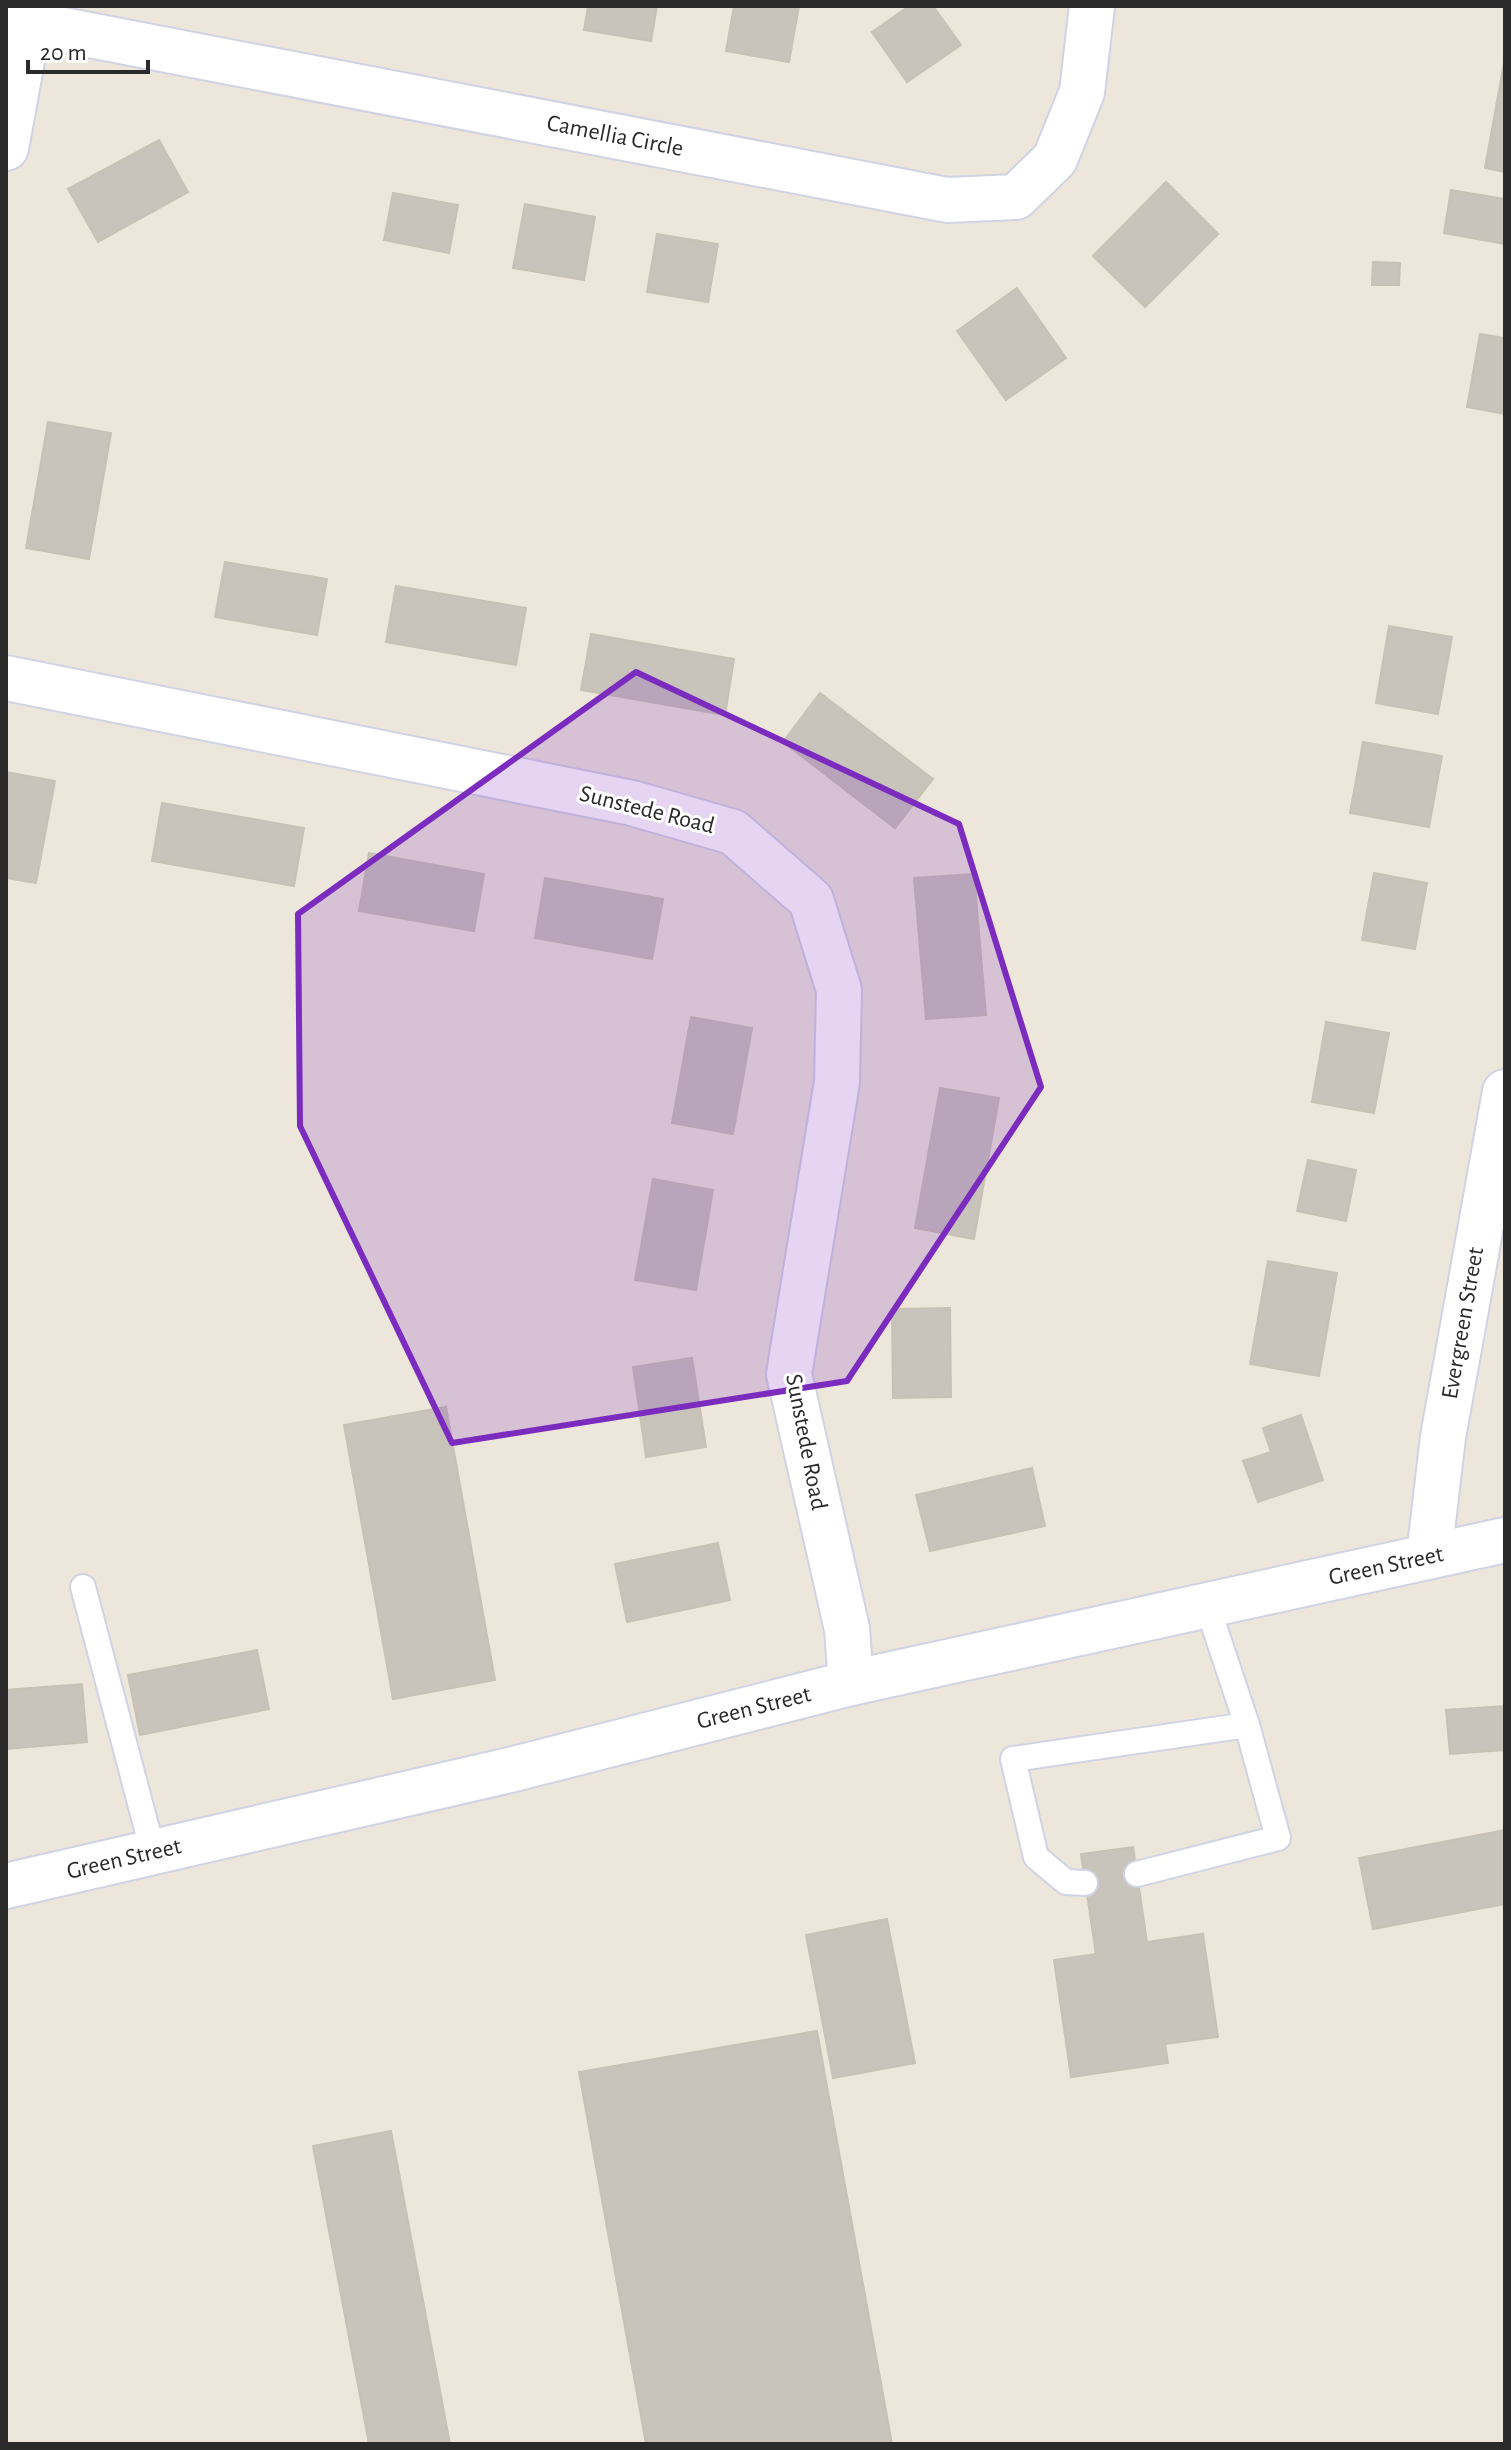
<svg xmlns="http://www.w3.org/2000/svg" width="1511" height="2450" viewBox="0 0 1511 2450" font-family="'Alegreya Sans',sans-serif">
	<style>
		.building { fill: #c8c3bb; stroke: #c8c2b4; stroke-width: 2 }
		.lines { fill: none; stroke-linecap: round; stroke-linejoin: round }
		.lane-casing { stroke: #d0d3e4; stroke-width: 28 }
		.street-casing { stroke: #d0d3e4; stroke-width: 48 }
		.secondary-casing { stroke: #d0d3e4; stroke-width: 48 }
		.lane { stroke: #fff; stroke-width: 24 }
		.street { stroke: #fff; stroke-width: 44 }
		.secondary { stroke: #fff; stroke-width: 44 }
		.marked { fill: #7b2cbf; fill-opacity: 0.2; stroke: #7b2cbf; stroke-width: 6; stroke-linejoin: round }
		.labels { text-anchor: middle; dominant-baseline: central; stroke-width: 6; stroke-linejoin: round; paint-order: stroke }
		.street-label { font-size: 24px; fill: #2a2a2a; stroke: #fff }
	</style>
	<rect width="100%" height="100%" fill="#ede6db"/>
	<g class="building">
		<path d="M588 6H657L651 41 584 30Z"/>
		<path d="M734 6H799L789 62 726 51Z"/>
		<path d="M909 6H933L961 45 907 82 872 32Z"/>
		<path d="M1505 57V172L1485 168Z"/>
		<path d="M159 140 188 192 98 242 68 189Z"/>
		<path d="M1166 182 1218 234 1145 307 1093 256Z"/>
		<path d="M1451 190 1505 199V244L1444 233Z"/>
		<path d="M393 193 458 205 449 253 384 240Z"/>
		<path d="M525 204 595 217 584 280 513 268Z"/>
		<path d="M657 234 718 244 708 302 647 292Z"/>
		<path d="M1373 262 1400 263 1399 285H1372Z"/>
		<path d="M1017 288 1066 358 1006 400 957 331Z"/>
		<path d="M1480 334 1505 338V414L1467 407Z"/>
		<path d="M48 422 111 433 89 559 26 548Z"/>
		<path d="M225 562 327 579 317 635 215 617Z"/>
		<path d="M396 586 526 608 516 665 386 642Z"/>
		<path d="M1389 626 1452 637 1438 714 1376 703Z"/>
		<path d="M591 634 734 659 725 715 581 690Z"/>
		<path d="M820 693 933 779 895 828 783 742Z"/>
		<path d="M1363 742 1442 756 1429 827 1350 813Z"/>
		<path d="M6 772 55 781 36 883 6 878Z"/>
		<path d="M162 803 304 828 294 886 152 861Z"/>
		<path d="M369 853 484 874 474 931 359 911Z"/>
		<path d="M1374 873 1427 883 1415 949 1362 940Z"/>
		<path d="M974 874 986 1015 926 1019 914 878Z"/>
		<path d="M545 878 663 899 652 959 535 938Z"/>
		<path d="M691 1017 752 1028 733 1134 672 1123Z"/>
		<path d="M1326 1022 1389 1033 1374 1113 1312 1102Z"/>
		<path d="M940 1088 999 1098 974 1239 915 1228Z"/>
		<path d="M1308 1160 1356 1170 1346 1221 1297 1211Z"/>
		<path d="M653 1179 713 1190 696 1290 635 1280Z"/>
		<path d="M1268 1261 1337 1273 1319 1376 1250 1364Z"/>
		<path d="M950 1308 951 1397 893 1398 892 1309Z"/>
		<path d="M692 1358 706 1447 646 1457 633 1367Z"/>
		<path d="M446 1407 495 1680 393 1699 344 1425Z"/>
		<path d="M1301 1415 1323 1480 1258 1502 1243 1461 1271 1452 1263 1428Z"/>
		<path d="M1032 1468 1045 1526 930 1551 916 1495Z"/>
		<path d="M718 1543 730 1600 627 1622 615 1564Z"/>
		<path d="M257 1650 269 1709 140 1735 128 1675Z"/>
		<path d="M82 1684 87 1742 6 1749V1690Z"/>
		<path d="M1505 1706V1750L1450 1754 1446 1710Z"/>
		<path d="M1505 1830V1904L1373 1929 1359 1858Z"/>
		<path d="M1133 1847 1147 1942 1203 1934 1218 2037 1165 2044 1168 2063 1071 2077 1054 1960 1096 1954 1081 1854Z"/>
		<path d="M887 1919 915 2063 833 2078 806 1935Z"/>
		<path d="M817 2031 892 2444H646L579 2072Z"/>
		<path d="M391 2131 450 2444H369L313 2146Z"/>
	</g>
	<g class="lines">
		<g class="lane-casing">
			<g id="lane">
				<path d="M83 1587 153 1852"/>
				<path d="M1137 1874 1278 1838 1247 1725"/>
				<path d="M1085 1883 1066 1882 1036 1857 1013 1759 1247 1725 1207 1605"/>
			</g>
		</g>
		<g class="street-casing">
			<g id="street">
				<path d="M6 19 947 200 1016 197 1055 159 1082 92 1092 6"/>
				<path d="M6 148 32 6"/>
				<path d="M6 678 632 803 733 832 811 900 839 990 837 1082 789 1374 847 1629 851 1683"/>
				<path d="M1429 1556 1443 1437 1505 1092"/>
			</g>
		</g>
		<g class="secondary-casing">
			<path id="secondary" d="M6 1886 510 1770 851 1683 1505 1540"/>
		</g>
		<use href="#lane" class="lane"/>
		<use href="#street" class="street"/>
		<use href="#secondary" class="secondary"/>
	</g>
	<path class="marked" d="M636 672 959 824 1041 1087 847 1381 452 1443 300 1126 298 914Z"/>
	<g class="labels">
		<g class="street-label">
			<text transform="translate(615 136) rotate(11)">Camellia Circle</text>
			<text transform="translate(647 810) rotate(14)">Sunstede Road</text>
			<text transform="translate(1463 1323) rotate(-80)">Evergreen Street</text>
			<text transform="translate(806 1442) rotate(79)">Sunstede Road</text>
			<text transform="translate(1386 1566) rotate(-12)">Green Street</text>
			<text transform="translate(754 1708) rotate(-14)">Green Street</text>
			<text transform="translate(124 1859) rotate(-13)">Green Street</text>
		</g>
	</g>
	<rect width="1511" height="2450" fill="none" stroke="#2a2a2a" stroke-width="16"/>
	<path d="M28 60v12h120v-12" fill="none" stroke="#2a2a2a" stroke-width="4"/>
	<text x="40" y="60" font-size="24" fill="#2a2a2a" stroke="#ffffff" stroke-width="6" paint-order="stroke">20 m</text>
</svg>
